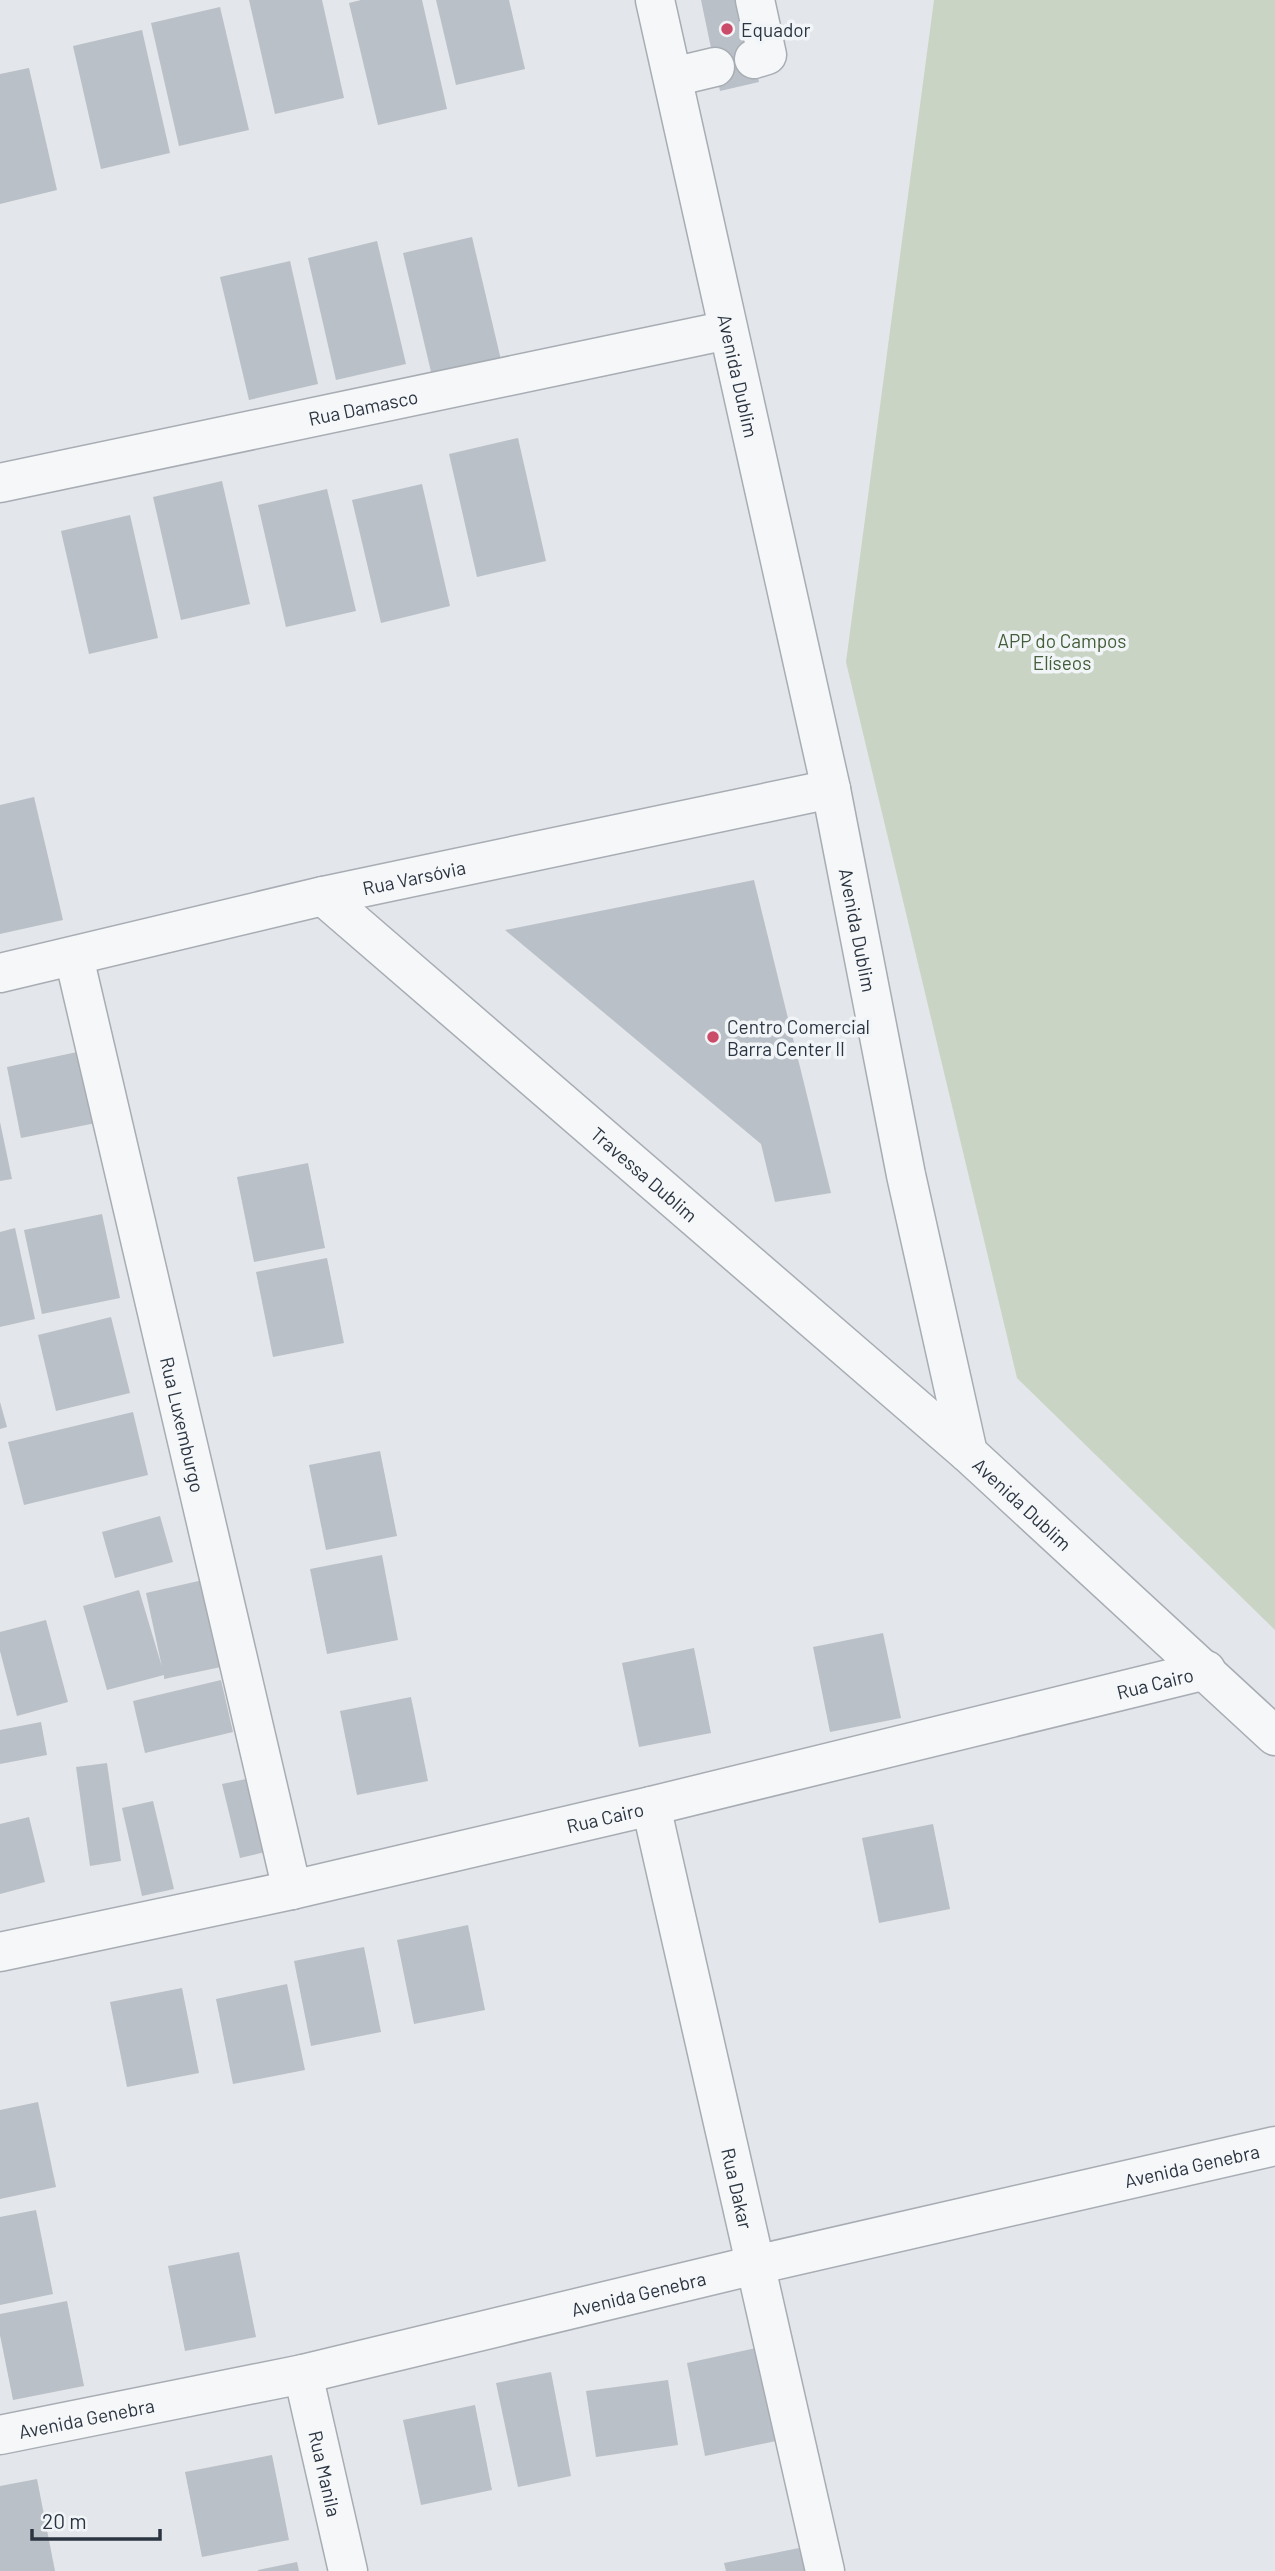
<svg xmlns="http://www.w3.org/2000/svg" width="1275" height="2571" viewBox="0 0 1275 2571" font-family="Barlow,sans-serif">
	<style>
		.green { fill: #c9d4c4 }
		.building { fill: #bac0c7 }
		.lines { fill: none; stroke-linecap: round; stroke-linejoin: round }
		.minor-casing { stroke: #a8adb4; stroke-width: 41 }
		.minor { stroke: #f5f7f9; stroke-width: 38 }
		.poi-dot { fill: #cb4c69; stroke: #f2f5f8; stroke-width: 2.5 }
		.labels { text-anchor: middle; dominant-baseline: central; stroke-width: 7; stroke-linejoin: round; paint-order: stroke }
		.poi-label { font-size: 19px; fill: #2b3542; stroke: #f2f5f8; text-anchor: start }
		.street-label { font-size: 19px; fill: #2b3542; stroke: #f2f5f8 }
		.park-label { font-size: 19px; fill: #435e38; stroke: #f2f5f8 }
	</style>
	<rect width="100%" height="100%" fill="#e3e6ea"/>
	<path class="green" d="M934 0H1275V1630L1017 1378 846 662Z"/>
	<g class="building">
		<path d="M249 0H322L344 98 275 114Z"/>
		<path d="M361 0H422L447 109 378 125 349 3Z"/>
		<path d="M436 0H509L525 69 456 85Z"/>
		<path d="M701 0H741L759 82 720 91Z"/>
		<path d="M220 7 249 130 179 146 151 23Z"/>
		<path d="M142 30 170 153 101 169 73 46Z"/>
		<path d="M29 68 57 190 0 204V74Z"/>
		<path d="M472 237 501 360 432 376 403 253Z"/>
		<path d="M377 241 406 364 336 380 308 258Z"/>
		<path d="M290 261 318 384 249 400 220 277Z"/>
		<path d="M518 438 546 561 477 577 449 454Z"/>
		<path d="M222 481 250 604 181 620 153 497Z"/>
		<path d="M422 484 450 606 381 623 352 500Z"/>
		<path d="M327 489 356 611 286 627 258 505Z"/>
		<path d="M130 515 158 638 89 654 61 531Z"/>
		<path d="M34 797 63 920 0 934V805Z"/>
		<path d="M754 880 831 1193 775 1202 761 1144 505 930Z"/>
		<path d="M91 1049 106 1121 21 1138 7 1067Z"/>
		<path d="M0 1122 12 1179 0 1181Z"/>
		<path d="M308 1163 325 1248 254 1262 237 1177Z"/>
		<path d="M102 1214 120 1298 42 1314 24 1230Z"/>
		<path d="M15 1228 35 1319 0 1327V1232Z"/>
		<path d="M327 1258 344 1343 273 1357 256 1272Z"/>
		<path d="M111 1317 130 1393 56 1411 38 1335Z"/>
		<path d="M0 1402 7 1427 0 1429Z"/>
		<path d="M133 1412 148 1475 24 1505 8 1442Z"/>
		<path d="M380 1451 397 1536 326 1550 309 1465Z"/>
		<path d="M160 1516 173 1562 115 1578 102 1532Z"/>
		<path d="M382 1555 398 1640 327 1654 310 1569Z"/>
		<path d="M203 1580 221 1667 164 1679V1675L107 1690 83 1606 139 1590 162 1667 146 1593Z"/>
		<path d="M46 1620 68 1702 17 1716 0 1651V1632Z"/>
		<path d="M883 1633 901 1718 830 1732 813 1647Z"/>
		<path d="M694 1648 711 1733 639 1747 622 1663Z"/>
		<path d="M221 1680 233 1732 145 1753 133 1701Z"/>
		<path d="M411 1697 428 1781 357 1795 340 1711Z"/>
		<path d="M41 1722 47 1755 0 1764V1730Z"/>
		<path d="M107 1763 121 1861 90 1866 76 1767Z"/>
		<path d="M246 1779 265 1852 240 1858 222 1784Z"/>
		<path d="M153 1801 174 1889 142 1896 122 1808Z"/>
		<path d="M29 1817 45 1882 0 1894V1824Z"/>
		<path d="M933 1824 950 1909 879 1923 862 1838Z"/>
		<path d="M468 1925 485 2010 414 2024 397 1940Z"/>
		<path d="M364 1947 381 2032 311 2046 294 1961Z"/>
		<path d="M287 1984 305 2070 233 2084 216 1999Z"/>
		<path d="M182 1988 199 2073 127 2087 110 2002Z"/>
		<path d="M38 2102 56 2187 0 2199V2110Z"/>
		<path d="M36 2210 53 2294 0 2305V2217Z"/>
		<path d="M239 2252 256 2337 185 2351 168 2266Z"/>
		<path d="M67 2301 84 2386 13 2400 0 2335V2314Z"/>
		<path d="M756 2348 776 2441 705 2456 687 2363Z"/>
		<path d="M551 2372 571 2476 518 2487 496 2383Z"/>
		<path d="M668 2380 678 2445 596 2457 586 2391Z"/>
		<path d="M475 2405 492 2490 421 2505 403 2420Z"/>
		<path d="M272 2455 289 2540 202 2557 185 2472Z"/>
		<path d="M37 2479 55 2571H0V2486Z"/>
		<path d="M809 2546 815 2571H726L724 2563Z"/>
		<path d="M297 2562 299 2571H258V2570Z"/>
	</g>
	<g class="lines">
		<g class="minor-casing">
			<g id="minor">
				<path id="s1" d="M655 0 831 789 906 1175 968 1453 1275 1736"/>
				<path d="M754 59 767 55 755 0"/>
				<path d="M673 77 715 67"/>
				<path id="s2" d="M0 483 728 330"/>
				<path id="s3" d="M323 896 968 1453"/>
				<path id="s4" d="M74 957 292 1890"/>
				<path id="s5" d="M0 973 323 896 831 789"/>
				<path id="s6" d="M651 1806 825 2571"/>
				<path id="s7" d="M0 1952 292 1890 651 1806 1206 1670"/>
				<path id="s8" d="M303 2374 348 2571"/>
				<path id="s9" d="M0 2435 303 2374 755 2265 1275 2146"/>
			</g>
		</g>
		<use href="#minor" class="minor"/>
	</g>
	<g class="poi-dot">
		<circle cx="727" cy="29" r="7"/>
		<circle cx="713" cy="1037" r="7"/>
	</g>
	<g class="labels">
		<g class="poi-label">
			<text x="741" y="29">Equador</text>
			<text x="727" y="1026">Centro Comercial<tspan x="727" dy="22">Barra Center II</tspan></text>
		</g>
		<g class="street-label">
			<text stroke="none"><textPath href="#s1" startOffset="385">Avenida Dublim</textPath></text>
			<text stroke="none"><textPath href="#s2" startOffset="371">Rua Damasco</textPath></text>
			<text stroke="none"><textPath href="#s5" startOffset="425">Rua Varsóvia</textPath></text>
			<text stroke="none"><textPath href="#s1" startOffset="952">Avenida Dublim</textPath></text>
			<text stroke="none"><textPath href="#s3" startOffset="425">Travessa Dublim</textPath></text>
			<text stroke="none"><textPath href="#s4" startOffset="480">Rua Luxemburgo</textPath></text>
			<text stroke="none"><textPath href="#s1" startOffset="1561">Avenida Dublim</textPath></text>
			<text stroke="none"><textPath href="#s7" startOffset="1186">Rua Cairo</textPath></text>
			<text stroke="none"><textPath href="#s7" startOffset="620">Rua Cairo</textPath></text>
			<text stroke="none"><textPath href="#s9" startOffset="1222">Avenida Genebra</textPath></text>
			<text stroke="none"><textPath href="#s6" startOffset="392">Rua Dakar</textPath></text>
			<text stroke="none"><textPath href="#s9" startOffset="654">Avenida Genebra</textPath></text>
			<text stroke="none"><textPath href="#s9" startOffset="88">Avenida Genebra</textPath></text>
			<text stroke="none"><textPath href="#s8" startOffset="102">Rua Manila</textPath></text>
		</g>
		<g class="park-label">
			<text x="1062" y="640">APP do Campos<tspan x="1062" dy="22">Elíseos</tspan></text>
		</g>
	</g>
	<path d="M32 2529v10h128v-10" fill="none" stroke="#2b3542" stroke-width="3.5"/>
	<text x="42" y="2529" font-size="21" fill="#2b3542" stroke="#f2f5f8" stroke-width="5" paint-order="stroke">20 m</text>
</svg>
